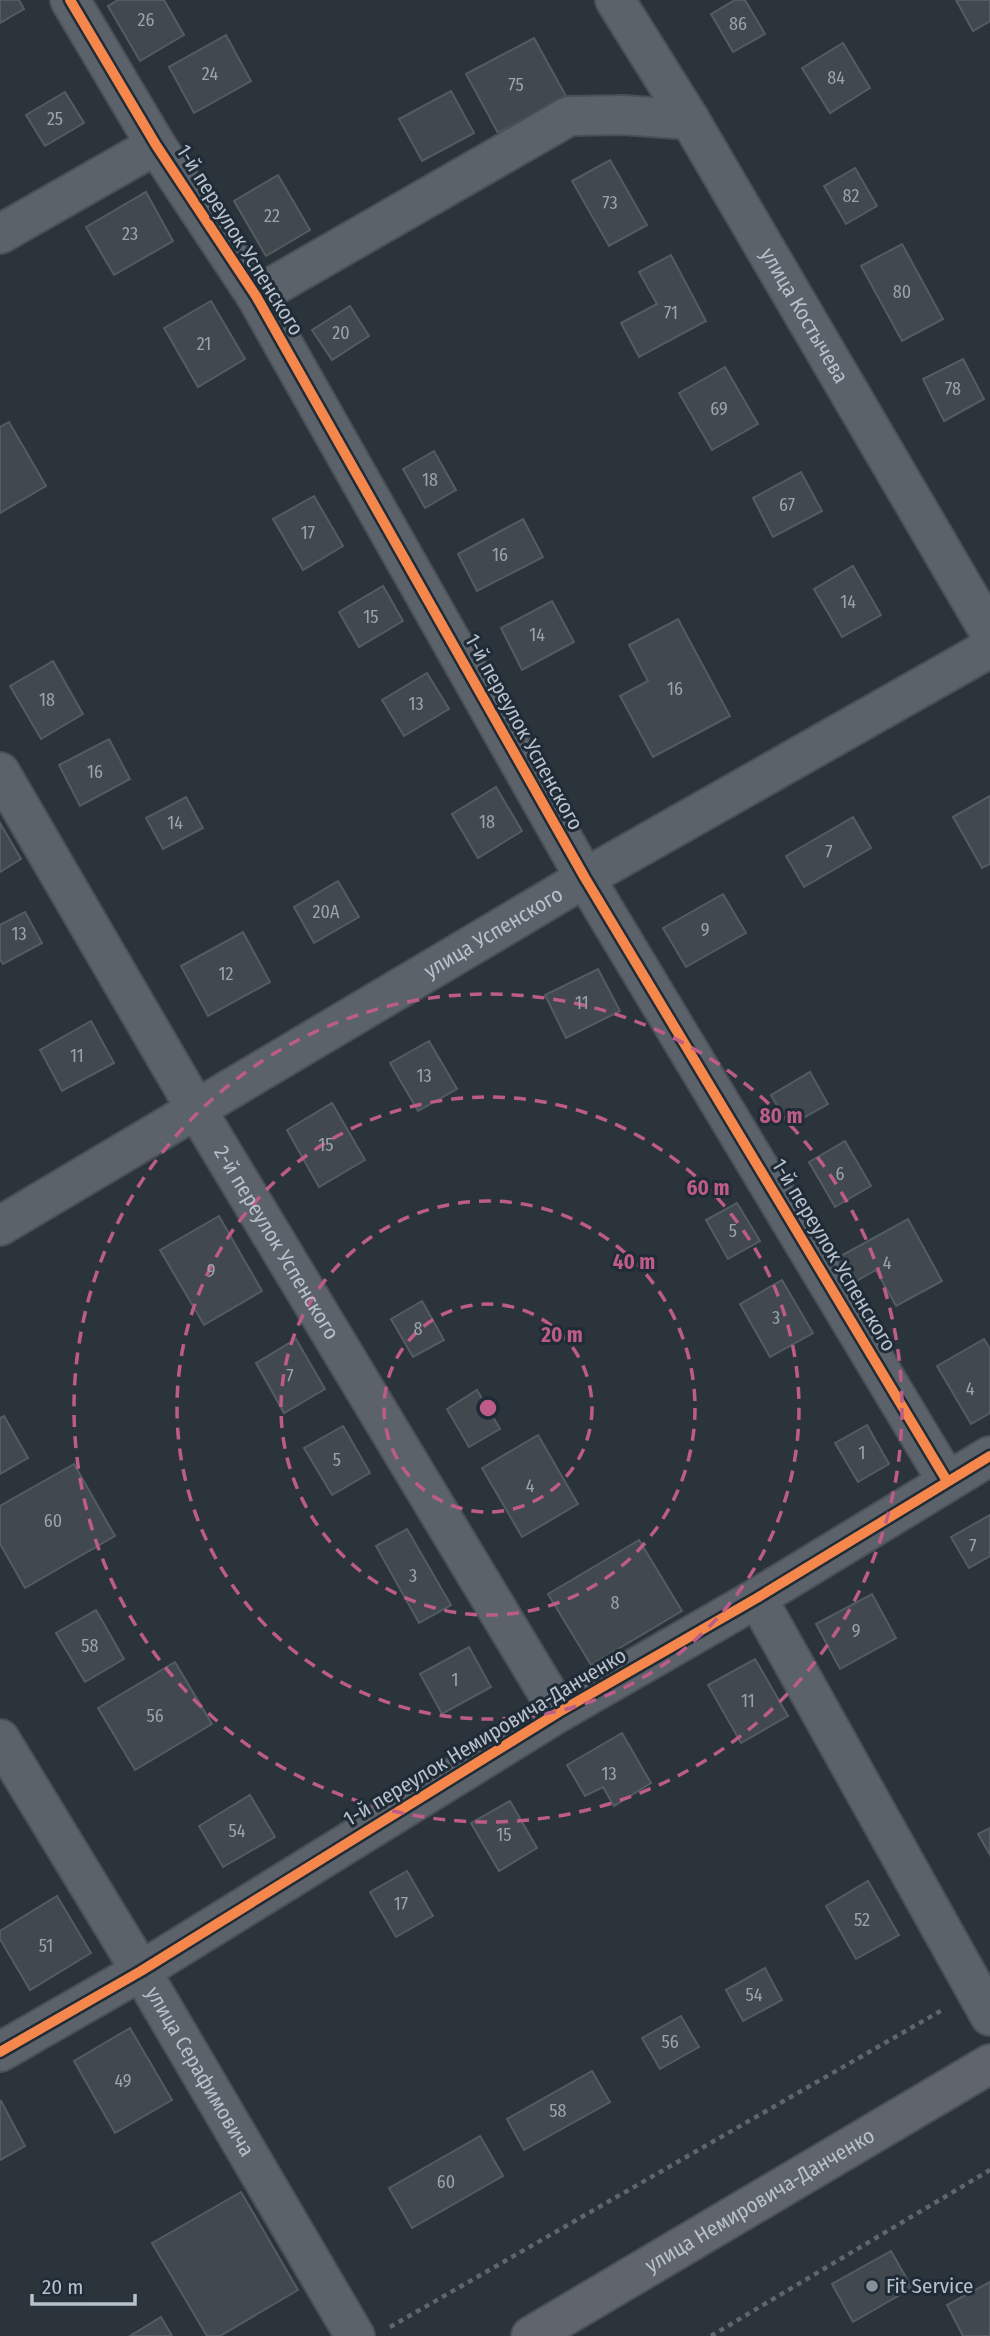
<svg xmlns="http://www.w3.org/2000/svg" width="990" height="2336" viewBox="0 0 990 2336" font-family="'Fira Sans Condensed',sans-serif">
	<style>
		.building { fill: #41484e; stroke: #545c63; stroke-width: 2 }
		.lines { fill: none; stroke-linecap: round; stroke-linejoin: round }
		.minor-casing { stroke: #4a5055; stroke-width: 42 }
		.major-casing { stroke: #4a5158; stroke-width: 42 }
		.path { stroke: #5f666c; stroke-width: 4.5; stroke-dasharray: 5 5; stroke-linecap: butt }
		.minor { stroke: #5c6269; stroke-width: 38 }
		.major { stroke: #5f656a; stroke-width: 38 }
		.cycleway-casing { stroke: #1f2b36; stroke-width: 15 }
		.cycleway { stroke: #f5874c; stroke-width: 10 }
		.ring { fill: none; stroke: #be5c88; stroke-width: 3.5; stroke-dasharray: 12 9 }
		.poi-dot { fill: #869099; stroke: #1f2b36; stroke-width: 2.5 }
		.labels { text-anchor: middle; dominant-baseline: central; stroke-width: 6; stroke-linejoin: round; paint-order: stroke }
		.number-label { font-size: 18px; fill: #9aa3ac }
		.street-label { font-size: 21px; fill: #b7c1cb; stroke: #1f2b36 }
		.poi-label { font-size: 21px; fill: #b7c1cb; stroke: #1f2b36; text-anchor: start }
		.centre { fill: #be5c88; stroke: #1f2b36; stroke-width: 3.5 }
		.ring-label { font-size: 21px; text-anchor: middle; font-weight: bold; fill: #be5c88; stroke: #1f2b36; stroke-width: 6; stroke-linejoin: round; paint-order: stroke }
	</style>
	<rect width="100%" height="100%" fill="#2c343b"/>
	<g class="building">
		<path d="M0 0H19L24 9 0 23Z"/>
		<path d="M118 0H164L184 35 140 61 108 6Z"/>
		<path d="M735 0H745L765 34 733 52 711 14Z"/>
		<path d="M956 0H990V21L973 31Z"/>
		<path d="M226 35 251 81 194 113 169 67Z"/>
		<path d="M534 38 566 96 498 133 466 74Z"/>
		<path d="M843 43 870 88 830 113 802 68Z"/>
		<path d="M451 91 474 133 422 161 399 119Z"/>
		<path d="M65 92 84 123 45 146 26 115Z"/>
		<path d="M610 160 647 225 609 246 572 181Z"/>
		<path d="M855 168 877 206 846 224 824 186Z"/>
		<path d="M278 175 310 230 266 256 234 201Z"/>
		<path d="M146 192 173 241 114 275 86 227Z"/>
		<path d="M902 244 943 319 902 341 861 266Z"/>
		<path d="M671 255 706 321 639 357 621 323 657 304 639 272Z"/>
		<path d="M211 301 245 359 198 387 164 328Z"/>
		<path d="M350 306 369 336 332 360 312 330Z"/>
		<path d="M963 359 984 399 944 421 923 379Z"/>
		<path d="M725 367 758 424 712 450 679 393Z"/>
		<path d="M9 422 46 486 0 513V427Z"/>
		<path d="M434 451 456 490 425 508 403 469Z"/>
		<path d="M801 472 822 511 773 537 753 498Z"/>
		<path d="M314 496 343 546 303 570 273 519Z"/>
		<path d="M523 519 543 557 477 591 458 554Z"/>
		<path d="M853 566 881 615 842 637 814 589Z"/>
		<path d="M383 586 403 621 359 647 339 612Z"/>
		<path d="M552 601 574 642 522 670 501 628Z"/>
		<path d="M678 619 730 716 653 757 620 696 648 681 629 645Z"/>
		<path d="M53 661 83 714 41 739 10 686Z"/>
		<path d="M427 673 449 709 404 736 382 700Z"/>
		<path d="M109 739 130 779 80 806 59 765Z"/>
		<path d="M496 787 522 831 478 858 452 814Z"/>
		<path d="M990 796V864L982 868 953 817Z"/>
		<path d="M186 797 203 828 163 849 146 818Z"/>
		<path d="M853 817 871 848 804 887 786 856Z"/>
		<path d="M0 823 21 859 0 872Z"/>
		<path d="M338 881 359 917 314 943 294 907Z"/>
		<path d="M723 894 746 933 686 967 663 928Z"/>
		<path d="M25 912 42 943 3 964 0 959V925Z"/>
		<path d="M243 932 270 982 208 1016 181 966Z"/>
		<path d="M598 969 620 1011 566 1038 545 995Z"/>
		<path d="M91 1021 114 1063 62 1091 40 1050Z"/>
		<path d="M429 1041 457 1089 418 1111 390 1063Z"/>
		<path d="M810 1072 828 1104 789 1126 771 1095Z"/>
		<path d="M332 1103 365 1160 319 1187 287 1130Z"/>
		<path d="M845 1141 871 1186 835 1207 809 1162Z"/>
		<path d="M737 1203 760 1241 728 1259 706 1220Z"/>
		<path d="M219 1216 262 1291 204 1325 160 1250Z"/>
		<path d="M908 1219 942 1281 896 1306 876 1270 853 1283 839 1257Z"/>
		<path d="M782 1280 813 1333 770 1357 740 1304Z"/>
		<path d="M422 1301 444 1340 413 1357 391 1319Z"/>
		<path d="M296 1339 325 1389 284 1413 256 1363Z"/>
		<path d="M984 1339 990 1349V1413L971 1424 937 1366Z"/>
		<path d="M477 1390 500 1429 469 1447 447 1409Z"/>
		<path d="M4 1416 28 1458 0 1474V1418Z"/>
		<path d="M867 1425 889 1464 858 1482 835 1443Z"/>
		<path d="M343 1426 370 1473 332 1495 304 1448Z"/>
		<path d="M538 1435 578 1504 522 1537 482 1468Z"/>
		<path d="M74 1464 115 1536 25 1588 0 1544V1506Z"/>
		<path d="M990 1515V1556L969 1568 951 1537Z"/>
		<path d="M407 1529 451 1605 419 1623 376 1546Z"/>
		<path d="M639 1540 682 1611 591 1665 548 1594Z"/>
		<path d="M872 1594 896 1638 840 1669 816 1624Z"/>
		<path d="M96 1610 124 1659 85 1682 56 1633Z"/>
		<path d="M469 1647 491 1687 442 1714 420 1674Z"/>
		<path d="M755 1659 788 1716 741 1743 708 1685Z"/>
		<path d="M175 1662 212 1724 135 1770 98 1708Z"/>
		<path d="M622 1733 651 1783 614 1806 603 1787 585 1796 567 1765Z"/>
		<path d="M250 1795 275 1837 223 1867 199 1826Z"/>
		<path d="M510 1801 537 1848 499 1871 471 1823Z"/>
		<path d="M990 1828V1855L978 1834Z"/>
		<path d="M407 1871 433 1916 396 1937 370 1892Z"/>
		<path d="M868 1881 899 1935 856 1959 826 1906Z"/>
		<path d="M57 1896 91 1953 30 1990 0 1939V1931Z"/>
		<path d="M765 1968 782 2000 743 2021 726 1990Z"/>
		<path d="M681 2016 699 2047 660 2069 642 2038Z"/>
		<path d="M130 2028 172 2100 115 2133 74 2061Z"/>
		<path d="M592 2071 610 2102 524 2150 507 2119Z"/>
		<path d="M1 2101 25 2146 0 2160V2102Z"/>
		<path d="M480 2136 503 2176 412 2228 389 2188Z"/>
		<path d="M241 2192 298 2290 220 2336H207L152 2243Z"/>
		<path d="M891 2251 912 2288 853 2322 832 2284Z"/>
		<path d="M990 2282V2336H963L947 2305Z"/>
		<path d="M161 2317 172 2336H130Z"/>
	</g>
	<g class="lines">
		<g class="minor-casing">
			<g id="minor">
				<path d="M70 0 156 145 256 296 585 878 947 1481"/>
				<path id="s1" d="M615 0 690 120 990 633"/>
				<path d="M0 234 156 145"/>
				<path d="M256 296 569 116 624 115 690 120"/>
				<path id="s2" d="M0 772 196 1109 559 1712"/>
				<path id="s3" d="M0 1226 585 878 990 648"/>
				<path d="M757 1598 990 2016"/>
				<path id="s4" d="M0 1739 141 1971 355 2336"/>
				<path d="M0 2052 141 1971 559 1712 757 1598 990 1456"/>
			</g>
		</g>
		<g class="major-casing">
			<g id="major">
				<path id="s5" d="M531 2336 990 2064"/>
			</g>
		</g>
		<g class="path">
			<path d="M390 2327 944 2009"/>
			<path d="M711 2336 990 2170"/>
		</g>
		<use href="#minor" class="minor"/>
		<use href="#major" class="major"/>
		<g class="cycleway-casing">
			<g id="cycleway">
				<path d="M70 0 156 145 256 296 585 878 947 1481"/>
				<path d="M0 2052 141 1971 559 1712 757 1598 990 1456"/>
			</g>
		</g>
		<use href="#cycleway" class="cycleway"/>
	</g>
	<g class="ring">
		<circle cx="488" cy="1408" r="104"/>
		<circle cx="488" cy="1408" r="207"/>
		<circle cx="488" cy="1408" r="311"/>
		<circle cx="488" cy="1408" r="414"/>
	</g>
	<circle class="poi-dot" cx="872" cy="2286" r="7"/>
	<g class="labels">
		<g class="number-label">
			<text x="146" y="20">26</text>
			<text x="738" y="24">86</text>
			<text x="210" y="74">24</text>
			<text x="836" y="78">84</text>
			<text x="516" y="85">75</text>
			<text x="55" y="119">25</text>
			<text x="851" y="196">82</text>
			<text x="610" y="203">73</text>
			<text x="272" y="216">22</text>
			<text x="130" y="234">23</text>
			<text x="902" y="292">80</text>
			<text x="671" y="313">71</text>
			<text x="341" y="333">20</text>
			<text x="204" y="344">21</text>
			<text x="953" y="389">78</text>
			<text x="719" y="409">69</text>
			<text x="430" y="480">18</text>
			<text x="787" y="505">67</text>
			<text x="308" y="533">17</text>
			<text x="500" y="555">16</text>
			<text x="848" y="602">14</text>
			<text x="371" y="617">15</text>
			<text x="537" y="635">14</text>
			<text x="675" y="689">16</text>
			<text x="47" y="700">18</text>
			<text x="416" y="704">13</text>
			<text x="95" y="772">16</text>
			<text x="487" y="822">18</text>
			<text x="175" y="823">14</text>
			<text x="829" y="852">7</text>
			<text x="326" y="912">20А</text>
			<text x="705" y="930">9</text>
			<text x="19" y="934">13</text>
			<text x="226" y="974">12</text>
			<text x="582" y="1003">11</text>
			<text x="77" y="1056">11</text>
			<text x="424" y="1076">13</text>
			<text x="326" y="1145">15</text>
			<text x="840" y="1174">6</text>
			<text x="733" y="1231">5</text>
			<text x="887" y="1263">4</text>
			<text x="211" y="1271">9</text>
			<text x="776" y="1318">3</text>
			<text x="418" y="1329">8</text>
			<text x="290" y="1376">7</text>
			<text x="970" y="1389">4</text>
			<text x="862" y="1453">1</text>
			<text x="337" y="1460">5</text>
			<text x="530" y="1486">4</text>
			<text x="53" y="1521">60</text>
			<text x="973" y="1546">7</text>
			<text x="413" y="1576">3</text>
			<text x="615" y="1603">8</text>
			<text x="856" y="1631">9</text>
			<text x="90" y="1646">58</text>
			<text x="455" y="1680">1</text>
			<text x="748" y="1701">11</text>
			<text x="155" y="1716">56</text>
			<text x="609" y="1774">13</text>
			<text x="237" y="1831">54</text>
			<text x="504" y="1835">15</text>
			<text x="401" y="1904">17</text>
			<text x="862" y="1920">52</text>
			<text x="46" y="1946">51</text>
			<text x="754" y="1995">54</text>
			<text x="670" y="2042">56</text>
			<text x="123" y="2081">49</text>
			<text x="558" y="2111">58</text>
			<text x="446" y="2182">60</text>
		</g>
		<g class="street-label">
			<text transform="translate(240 240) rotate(58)">1-й переулок Успенского</text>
			<text stroke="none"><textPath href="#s1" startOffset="368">улица Костычева</textPath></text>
			<text transform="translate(524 732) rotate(61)">1-й переулок Успенского</text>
			<text stroke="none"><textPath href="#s3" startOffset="574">улица Успенского</textPath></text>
			<text stroke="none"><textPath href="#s2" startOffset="546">2-й переулок Успенского</textPath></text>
			<text transform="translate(834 1255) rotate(59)">1-й переулок Успенского</text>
			<text transform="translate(485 1737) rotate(-31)">1-й переулок Немировича-Данченко</text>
			<text stroke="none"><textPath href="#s4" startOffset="388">улица Серафимовича</textPath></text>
			<text stroke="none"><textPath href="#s5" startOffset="266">улица Немировича-Данченко</textPath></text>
		</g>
		<g class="poi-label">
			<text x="886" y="2286">Fit Service</text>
		</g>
	</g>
	<circle cx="488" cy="1408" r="10" class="centre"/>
	<g class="ring-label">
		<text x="781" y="1123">80 m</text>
		<text x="708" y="1195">60 m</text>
		<text x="634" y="1269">40 m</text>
		<text x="562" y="1342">20 m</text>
	</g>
	<path d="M32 2294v10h103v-10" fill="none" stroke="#b7c1cb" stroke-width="3.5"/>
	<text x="42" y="2294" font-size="21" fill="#b7c1cb" stroke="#1f2b36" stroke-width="5" paint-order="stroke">20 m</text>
</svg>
